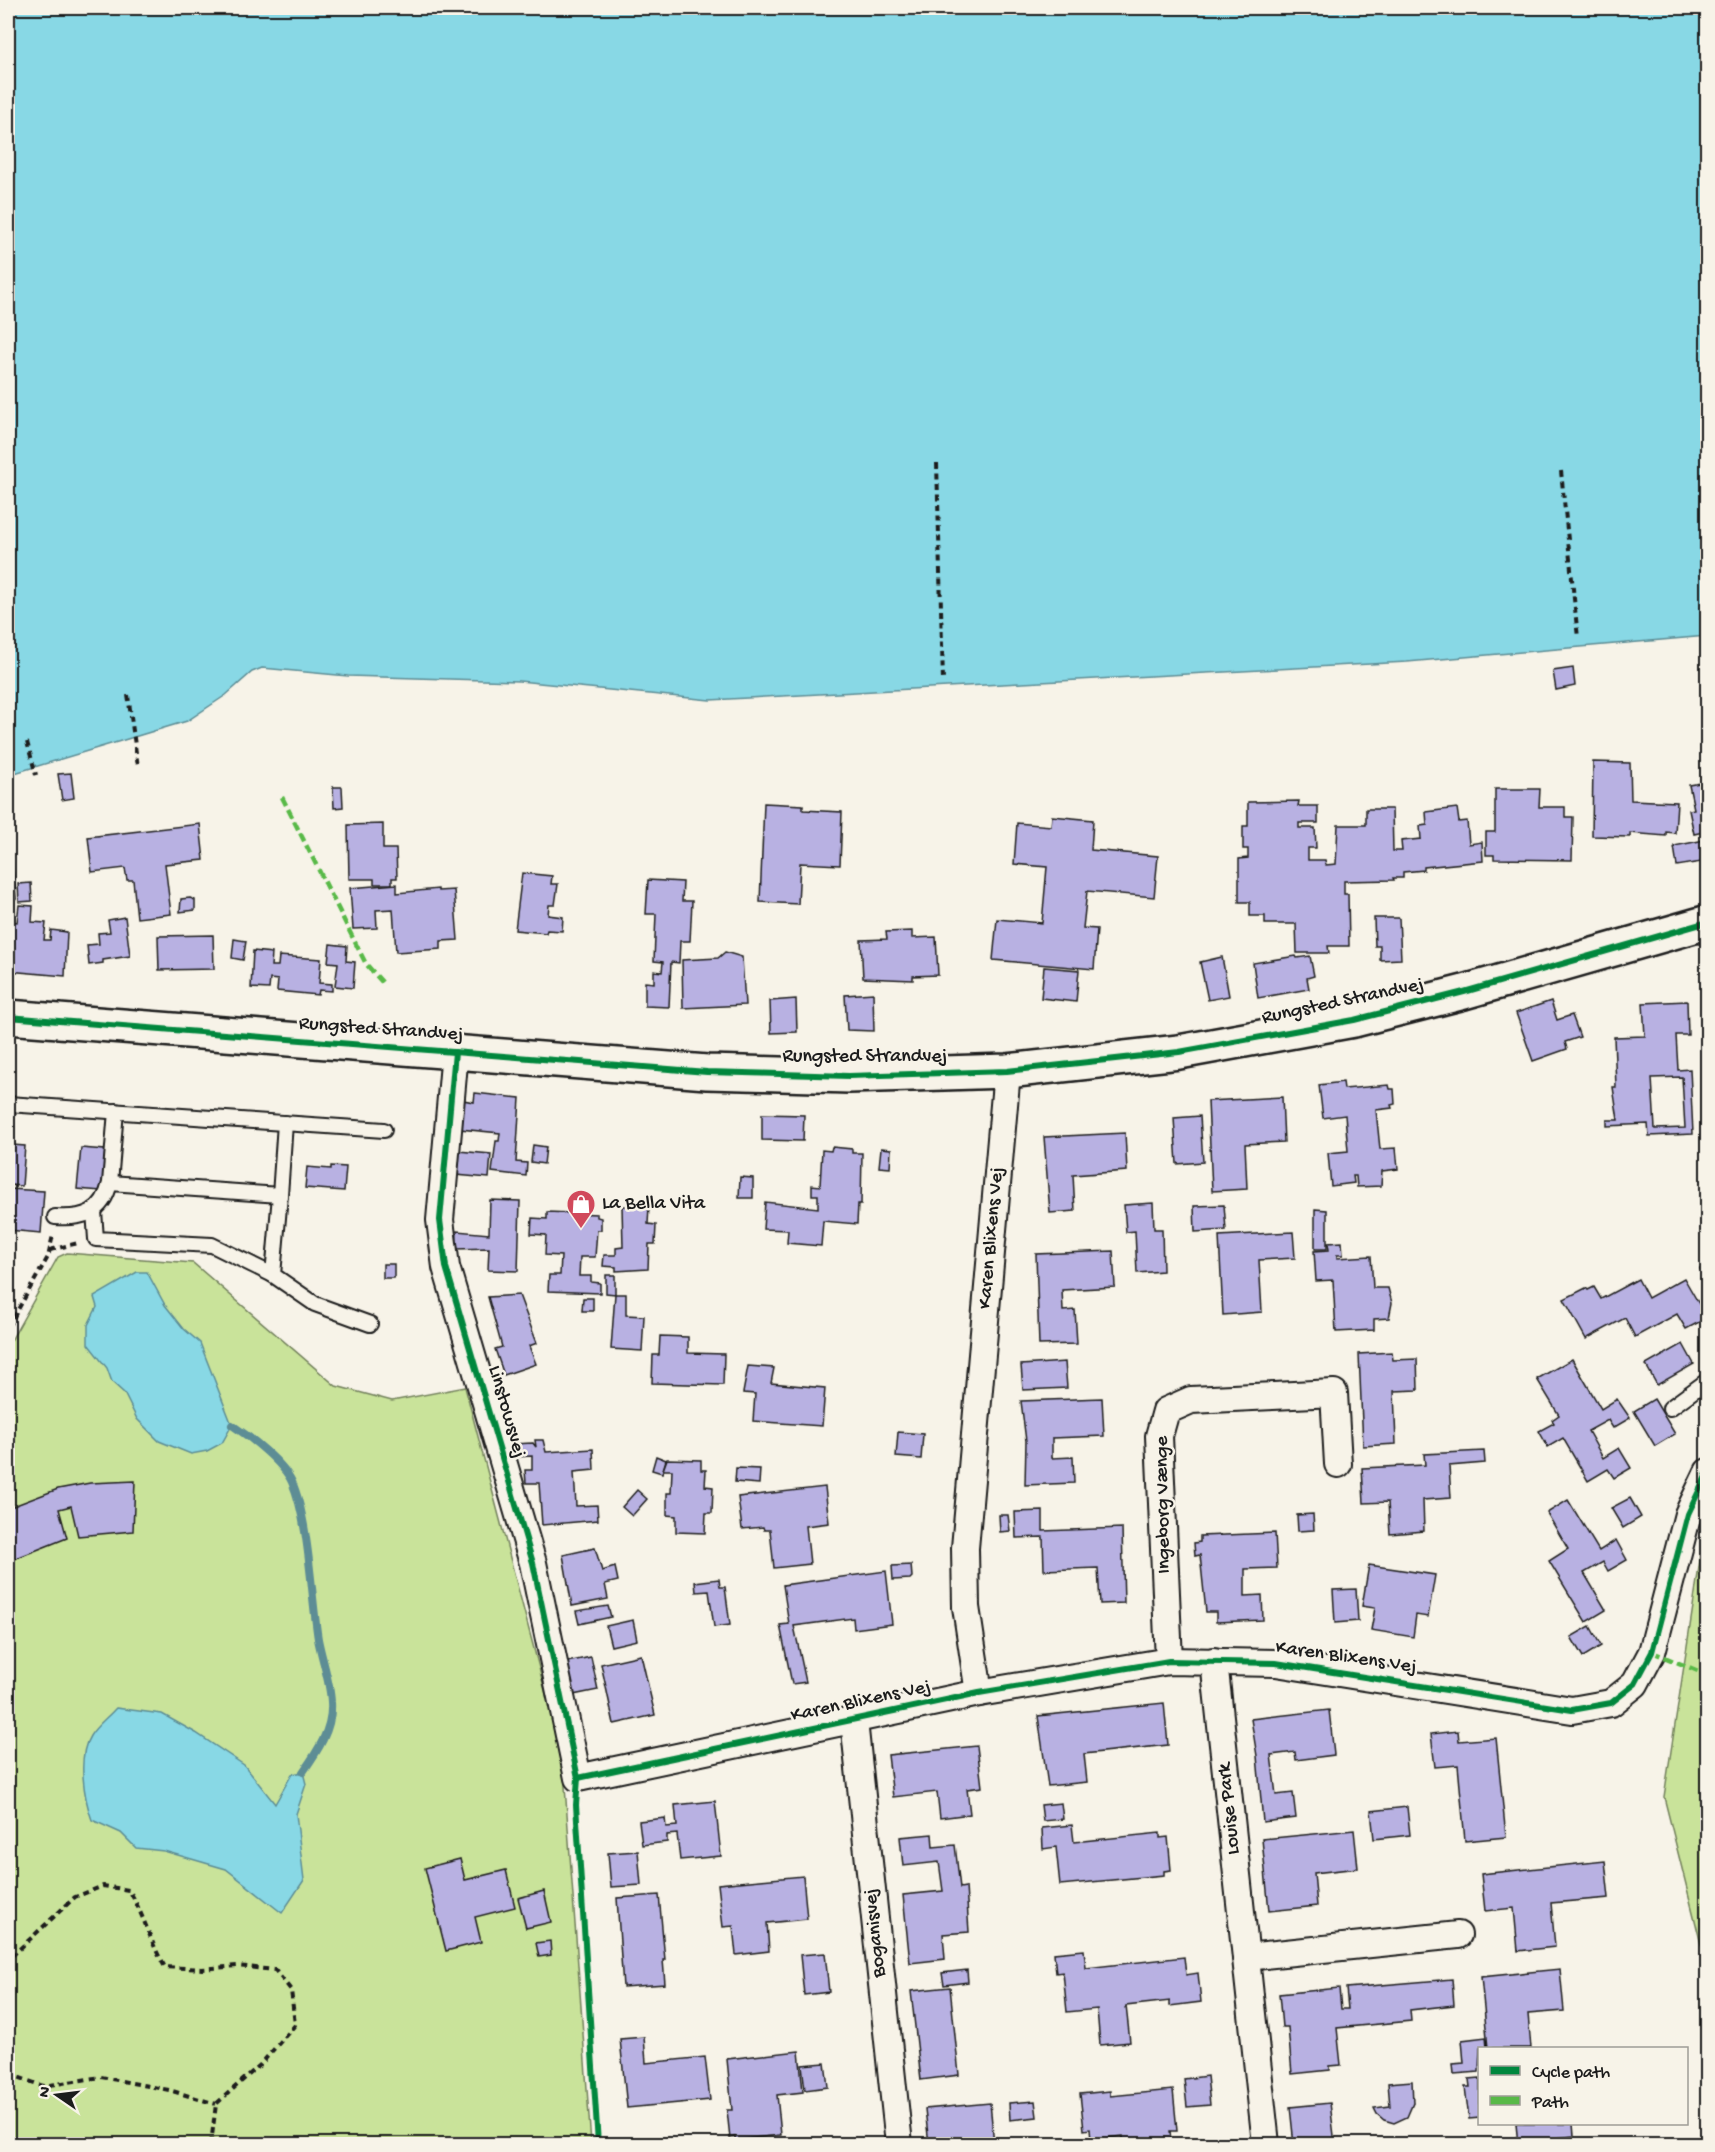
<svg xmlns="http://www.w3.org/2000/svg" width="1715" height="2152" viewBox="0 0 1715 2152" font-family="'Gochi Hand',sans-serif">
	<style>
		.green { fill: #c9e39a; stroke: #72805b; stroke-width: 1.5 }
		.water { fill: #88d8e5; stroke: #5d8d95; stroke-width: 1.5 }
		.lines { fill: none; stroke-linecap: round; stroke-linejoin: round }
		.stream { stroke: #5d8d95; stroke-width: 8 }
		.building { fill: #b8b1e2; stroke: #1c1c1c; stroke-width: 1.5; fill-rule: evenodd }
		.service-casing { stroke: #1c1c1c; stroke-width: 18 }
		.minor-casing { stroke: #1c1c1c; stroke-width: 30 }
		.secondary-casing { stroke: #1c1c1c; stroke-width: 38 }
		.path { stroke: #1c1c1c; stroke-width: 4; stroke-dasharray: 6 4.5; stroke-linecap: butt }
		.service { stroke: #f7f3e8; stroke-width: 14 }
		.minor { stroke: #f7f3e8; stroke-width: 26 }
		.secondary { stroke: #f7f3e8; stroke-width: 33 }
		.quiet { stroke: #58b947; stroke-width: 4.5; stroke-dasharray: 9 4.5; stroke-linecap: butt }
		.cycleway-casing { stroke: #f7f3e8; stroke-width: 10 }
		.cycleway { stroke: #00873e; stroke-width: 6 }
		.labels { text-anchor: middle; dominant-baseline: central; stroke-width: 5; stroke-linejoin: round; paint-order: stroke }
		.street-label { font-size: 20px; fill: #1c1c1c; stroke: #f7f3e8 }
		.poi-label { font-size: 20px; fill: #1c1c1c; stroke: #f7f3e8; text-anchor: start }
	</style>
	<rect width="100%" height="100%" fill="#f7f3e8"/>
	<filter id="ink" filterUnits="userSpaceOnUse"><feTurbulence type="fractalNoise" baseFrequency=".0167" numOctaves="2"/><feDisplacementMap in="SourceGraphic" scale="12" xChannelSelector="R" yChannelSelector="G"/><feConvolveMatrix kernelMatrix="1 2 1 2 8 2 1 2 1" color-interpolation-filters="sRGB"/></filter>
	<g filter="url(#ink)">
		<g class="green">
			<path d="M67 1253 193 1263 336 1386 392 1401 465 1387 563 1759 591 2144H8V1346L58 1257Z"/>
			<path d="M1707 1544V1968L1664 1797 1701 1554Z"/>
		</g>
		<g class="water">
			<path d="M8 8H1707V636L1407 662 710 700 519 681 348 676 262 668 252 672 226 695 187 721 8 775Z"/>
			<path d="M137 1272H147L165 1305 184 1329 200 1343 232 1425 222 1443 207 1451 191 1454 159 1441 137 1419 124 1393 112 1382 107 1368 88 1344V1325L97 1307 94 1297Z"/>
			<path d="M116 1708 162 1714 196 1733 244 1765 275 1804 292 1774 303 1772 306 1784 296 1814 304 1880 282 1913 226 1869 164 1851 136 1848 121 1833 92 1820C84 1798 77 1757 90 1736 96 1726 108 1717 116 1708Z"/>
		</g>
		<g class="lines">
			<path class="stream" d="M232 1425C250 1437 283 1462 292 1482 309 1521 311 1594 318 1639 322 1660 330 1681 331 1702 333 1729 317 1752 303 1772"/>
		</g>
		<g class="building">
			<path d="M1573 668 1575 686 1556 690 1553 671Z"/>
			<path d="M1593 762 1630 763 1631 800 1677 802 1675 833 1666 832V836L1630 833V837L1592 836Z"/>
			<path d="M71 773 74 798 62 800 58 774Z"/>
			<path d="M1708 775V831L1694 834 1689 810 1694 809 1689 785 1706 782 1705 776Z"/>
			<path d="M333 787H342L343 807 334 808Z"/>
			<path d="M1495 789H1540L1539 807H1565V817H1573L1572 860 1494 859V855H1486V832H1495Z"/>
			<path d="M1299 801 1298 806H1318V823H1299V828H1315L1316 848H1308V860H1325L1326 865 1336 864 1338 825H1366V809H1392L1393 851H1402L1401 841 1421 839 1420 826 1427 825 1426 812 1457 808 1459 822 1467 821 1469 844 1482 842 1483 861 1424 867V870L1403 872V878H1393L1394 880 1344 881V894H1348L1349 946H1328L1329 953H1297L1296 924H1265V916H1250V902H1239V859L1248 858V849H1243V826H1248V802Z"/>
			<path d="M764 803 803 805V810L842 812 840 865 800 863 798 904 760 902Z"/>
			<path d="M1052 816 1093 820 1091 850 1158 856 1154 897 1087 891 1083 928 1097 929 1094 969 993 960 997 919 1042 923 1047 867 1014 864 1017 823 1051 826Z"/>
			<path d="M200 824 204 860 165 864 171 914 137 918 133 880H127L125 868 92 872 88 837Z"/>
			<path d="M383 824V849H396L397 878H392V884H374V879H349L348 825Z"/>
			<path d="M1705 840 1708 861 1677 866 1674 846Z"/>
			<path d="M8 848H11L16 899H8Z"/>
			<path d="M522 873 552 876 551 884H558L555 905H549L548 915 563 917 562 931 547 930 546 933 515 930Z"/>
			<path d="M648 880 683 882 682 901H692L690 941H680L679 963 671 962 669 1007 645 1006V982L654 983V971L662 972 663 962 654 961 656 914H646Z"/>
			<path d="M31 883 32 901 19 902 18 884Z"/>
			<path d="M397 884V893L438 889V891L454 890 458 940 441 941V949L396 952 393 909 376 910 377 928 353 929 350 888Z"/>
			<path d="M190 898 195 900V910L180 912 181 899Z"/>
			<path d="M19 905 33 906 32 922 46 923 44 940H50L51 930 67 932 65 976 8 971 10 921 17 922Z"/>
			<path d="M125 917 130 956 103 960V963L89 965 87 945 99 944 98 933 110 932 108 920Z"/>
			<path d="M1374 918H1399L1401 959 1380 960V946H1375Z"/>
			<path d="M912 931V938L936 937 938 975 913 976V980L863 978 861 940 887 939 886 932Z"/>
			<path d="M213 935 214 969 159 970 158 936Z"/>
			<path d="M234 939 246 941 243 960 232 958Z"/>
			<path d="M330 944 347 946 346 961 355 962 353 988 335 986 338 963 328 962Z"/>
			<path d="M253 951 272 953 271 966H278L279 956 321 959 319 983 332 984V991L319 990 318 995 277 991 278 980 270 979 269 989 251 988Z"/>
			<path d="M725 952 742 957 745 1005 683 1008 682 960 718 958Z"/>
			<path d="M1296 956 1297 958 1310 956 1314 976 1307 978 1309 989 1258 998 1253 963Z"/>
			<path d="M1222 957 1229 996 1208 1000 1200 962Z"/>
			<path d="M1044 967 1079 970 1076 1002 1041 998Z"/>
			<path d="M873 993 874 1031 847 1030 845 995Z"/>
			<path d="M796 999 797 1032 771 1033 770 1001Z"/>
			<path d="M1551 1001 1557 1020 1572 1015 1580 1037 1565 1042 1567 1049 1533 1061 1516 1013Z"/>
			<path d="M1687 1001 1688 1035H1676L1678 1070 1690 1069 1693 1134 1649 1136 1648 1124 1607 1126V1120H1618L1613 1087H1616L1614 1037 1645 1036 1643 1003ZM1682 1077 1685 1128 1655 1129 1652 1078Z"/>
			<path d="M1343 1082 1344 1089 1389 1085 1390 1089H1394L1395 1104 1391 1105 1392 1108 1376 1110 1380 1149 1396 1148 1398 1169 1382 1171 1381 1186 1357 1187 1356 1176H1353L1354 1183 1331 1186 1328 1153 1348 1151 1345 1115 1323 1118 1319 1085Z"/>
			<path d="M475 1093 520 1098 516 1162 527 1163 526 1176 492 1172 496 1141H499L500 1133 460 1129 463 1100 474 1102Z"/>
			<path d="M1282 1097 1284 1142 1245 1144 1247 1189 1212 1191 1208 1101Z"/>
			<path d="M762 1114 804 1115 803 1141 762 1140Z"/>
			<path d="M1200 1116 1203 1162 1177 1164 1174 1118Z"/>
			<path d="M1125 1133 1127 1171 1073 1175 1075 1211 1050 1213 1044 1137Z"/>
			<path d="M12 1145 25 1146 22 1186 9 1185Z"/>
			<path d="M533 1145 546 1147 544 1164 531 1162Z"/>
			<path d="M832 1147 852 1149V1153H862L861 1204H858L857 1224 823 1221 821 1246 787 1243 788 1230 763 1229 765 1202 818 1208V1195H812V1185L820 1186 822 1150 831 1151Z"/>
			<path d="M81 1148 105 1150 102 1191 77 1189Z"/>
			<path d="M881 1148 891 1149 890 1168 879 1167Z"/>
			<path d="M458 1151 491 1154 489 1178 456 1175Z"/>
			<path d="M331 1166 346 1167 344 1191 305 1188 307 1167 331 1169Z"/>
			<path d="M740 1177 753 1178V1198H739Z"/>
			<path d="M9 1189 44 1191 41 1233 8 1230Z"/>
			<path d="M490 1200 520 1201 518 1271 488 1270 489 1248 456 1249 457 1231 489 1234Z"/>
			<path d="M1153 1203 1154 1229H1162L1163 1271 1137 1273 1135 1231 1126 1232 1124 1205Z"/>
			<path d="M1224 1205 1226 1230 1195 1232 1194 1206Z"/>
			<path d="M622 1206H649L648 1224 656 1225 655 1244H649L648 1269 616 1271V1267L603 1266 604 1255H616V1248L623 1247Z"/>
			<path d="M1315 1209 1327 1210V1249H1315Z"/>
			<path d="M547 1212 597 1214V1217L601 1218V1230H597L595 1257H580L579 1276H591V1282L600 1283V1293L548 1291 549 1275H560L561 1256 545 1255 546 1235 531 1234 532 1218 547 1219Z"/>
			<path d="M1293 1232 1295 1258 1259 1260 1262 1312 1223 1315 1219 1236Z"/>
			<path d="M1342 1242 1343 1255H1337V1258L1371 1256 1373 1288H1388L1392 1303 1389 1318 1374 1319V1330L1336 1332 1333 1280 1316 1281 1314 1251 1329 1250 1328 1243Z"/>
			<path d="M1113 1251 1115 1287 1062 1290 1063 1311 1075 1310 1077 1344 1039 1345 1036 1254Z"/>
			<rect x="383" y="1264" width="11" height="14"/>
			<path d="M1708 1265V1281L1700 1269Z"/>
			<path d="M606 1275H615V1294L606 1293Z"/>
			<path d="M1684 1278 1707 1318 1686 1329 1677 1314 1635 1337 1625 1318 1586 1339 1564 1299 1586 1288 1588 1290 1594 1287 1601 1299 1638 1279 1648 1298Z"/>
			<path d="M615 1294H626V1315L644 1316 642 1351 611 1349Z"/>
			<path d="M519 1295 537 1343 529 1346 536 1364 504 1375 495 1349 502 1347 488 1297Z"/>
			<path d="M583 1298H593V1311H582Z"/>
			<path d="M660 1336 688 1337V1353L724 1354 723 1385 652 1383 653 1355H659Z"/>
			<path d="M1683 1344 1694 1364 1657 1385 1646 1365Z"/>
			<path d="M1392 1352 1393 1360 1417 1359 1418 1390 1394 1391 1396 1444 1363 1446 1359 1354Z"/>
			<path d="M1572 1359 1601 1409 1617 1399 1630 1418 1613 1428 1608 1420 1588 1431 1603 1458 1619 1448 1631 1468 1614 1478 1608 1469 1588 1481 1563 1438 1548 1447 1539 1431 1554 1423 1552 1420 1559 1415 1537 1379Z"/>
			<path d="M1065 1362 1067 1388 1023 1390 1021 1365Z"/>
			<path d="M748 1366 774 1368 771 1383 825 1388 822 1426 753 1421 755 1394 743 1393Z"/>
			<path d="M1102 1398 1104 1436 1052 1438V1458L1073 1457 1074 1483 1025 1485 1026 1441 1021 1401Z"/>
			<path d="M1654 1399 1675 1434 1655 1446 1634 1411Z"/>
			<path d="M898 1432 923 1434 921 1459 896 1457Z"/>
			<path d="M535 1440H543L546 1452 593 1449 594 1470 574 1472 576 1506 597 1505 598 1520 542 1525 539 1483H526L525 1470H532V1456L513 1457 512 1444 533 1443 536 1447Z"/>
			<path d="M1484 1451 1485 1463 1449 1466 1451 1498 1423 1500 1424 1531 1390 1534 1388 1502 1364 1503 1362 1468 1425 1465 1424 1454Z"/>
			<path d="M656 1456 666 1460 662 1473 652 1470Z"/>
			<path d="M667 1459 701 1460V1470H706L705 1486 713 1487 712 1513H706L705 1533 676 1532V1516L667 1515V1493H671L672 1470H663Z"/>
			<path d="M736 1468 760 1469 759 1484 735 1482Z"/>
			<path d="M135 1481 133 1531 78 1536 71 1506 59 1509 67 1538 14 1559 8 1545V1508L58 1489 90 1483Z"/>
			<path d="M825 1487 829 1523 806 1526 810 1564 774 1568 770 1530H764L763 1527 742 1529 738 1497Z"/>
			<path d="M637 1490 647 1499 632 1516 622 1507Z"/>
			<path d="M1630 1498 1641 1517 1623 1528 1611 1508Z"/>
			<path d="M1568 1500 1599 1551 1616 1540 1627 1560 1608 1571 1603 1562 1584 1573 1606 1610 1586 1622 1549 1561 1568 1549 1547 1513Z"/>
			<path d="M1043 1511V1531L1122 1528 1124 1603 1100 1604 1098 1568 1044 1570 1043 1537 1016 1538 1015 1512Z"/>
			<path d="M1313 1514 1314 1530 1298 1531 1297 1515Z"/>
			<path d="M999 1515H1008L1010 1531 1000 1532Z"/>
			<path d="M1275 1533 1277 1568 1245 1569V1596L1262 1595 1263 1620 1216 1622V1612H1206L1200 1555 1195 1556 1194 1543 1200 1542V1536Z"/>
			<path d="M595 1548 602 1571 615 1567 618 1581 605 1584 608 1599 572 1606 563 1555Z"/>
			<path d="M911 1565 912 1577 910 1579 893 1580 892 1566Z"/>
			<path d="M1369 1565 1435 1575 1428 1617 1416 1615 1413 1637 1371 1630 1375 1608 1362 1606Z"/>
			<path d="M886 1571 892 1624 854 1629 853 1618 794 1626 806 1682 792 1684 780 1625 789 1624 783 1585Z"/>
			<path d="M719 1579 720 1587H725L730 1625 714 1627 709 1591 696 1592 695 1582Z"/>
			<path d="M1356 1589 1358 1621 1335 1623 1333 1590Z"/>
			<path d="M608 1606 611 1617 579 1624 576 1611Z"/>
			<path d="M633 1620 637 1640 611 1646 606 1626Z"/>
			<path d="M1590 1626 1601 1646 1583 1657 1571 1637Z"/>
			<path d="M641 1655 655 1715 614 1724 601 1664Z"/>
			<path d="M591 1657 598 1690 573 1695 567 1662Z"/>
			<path d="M1164 1703 1168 1745 1084 1754 1087 1782 1048 1786 1038 1716Z"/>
			<path d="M1329 1710 1334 1755 1296 1760 1295 1752 1271 1755 1276 1795 1293 1793 1296 1818 1263 1822 1257 1756 1251 1719Z"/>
			<path d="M1458 1731 1459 1741 1496 1738 1506 1837 1465 1841 1458 1765 1435 1767 1431 1734Z"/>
			<path d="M977 1746 982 1787 967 1789 970 1814 940 1818 937 1792 893 1797 888 1755Z"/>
			<path d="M715 1801 721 1856 680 1860 677 1834 667 1835V1842L642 1845 639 1821 665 1818 666 1827 677 1826 675 1805Z"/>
			<path d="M1061 1803 1063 1819 1043 1821 1041 1805Z"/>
			<path d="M1407 1807 1410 1835 1374 1839 1371 1811Z"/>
			<path d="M1072 1825 1074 1842 1160 1833V1838L1168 1837 1171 1870 1164 1871V1875L1060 1885 1056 1847 1043 1849 1042 1828Z"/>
			<path d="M1354 1830 1358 1868 1314 1873 1317 1906 1269 1911 1262 1839Z"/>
			<path d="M932 1834 933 1847 955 1845 960 1888 966 1887 969 1932 943 1934 945 1959 910 1963 903 1895 943 1891 939 1862 903 1866 900 1837Z"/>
			<path d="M638 1851 641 1885 611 1887 608 1853Z"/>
			<path d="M460 1859 465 1880 506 1870 515 1907 475 1917 481 1942 446 1951 425 1868Z"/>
			<path d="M1605 1861 1609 1898 1551 1903 1555 1947 1518 1951 1514 1908 1485 1911 1481 1874Z"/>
			<path d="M803 1876 807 1919 767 1923 769 1951 736 1955 733 1926 723 1927 718 1884Z"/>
			<path d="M544 1891 551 1922 526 1928 518 1898Z"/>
			<path d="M659 1895 665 1960H663L665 1984 623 1987 617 1898Z"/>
			<path d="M550 1941 551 1955 539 1957 536 1943Z"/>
			<path d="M1084 1950 1086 1968 1184 1957 1186 1975 1198 1973 1201 2002 1170 2006V2001L1126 2006 1130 2042 1100 2045 1097 2009 1067 2012 1063 1972 1056 1973 1054 1953Z"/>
			<path d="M825 1953 829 1992 804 1995 800 1955Z"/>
			<path d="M1560 1969 1564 2011 1528 2014 1531 2048H1488L1481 1977Z"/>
			<path d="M967 1970 968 1982 944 1985 942 1973Z"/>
			<path d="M1452 1979 1454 2005 1410 2010 1411 2021 1337 2028 1341 2065 1330 2066V2070L1292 2074 1288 2027H1282L1279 1994 1339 1988 1341 2009H1348L1346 1988Z"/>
			<path d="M950 1987 959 2075 921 2080 911 1991Z"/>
			<path d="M644 2037 646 2063 705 2057 710 2100 627 2108 620 2039Z"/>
			<path d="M1486 2037 1487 2048H1480L1479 2072 1454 2074 1453 2064 1464 2063 1462 2040Z"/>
			<path d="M799 2051 803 2092 777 2095 781 2135 735 2140V2137L730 2138 727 2110H732L727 2059Z"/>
			<path d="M825 2063 828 2087 805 2090 802 2065Z"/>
			<path d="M1207 2076 1210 2105 1187 2107 1184 2079Z"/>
			<path d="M1480 2078V2118L1469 2119 1465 2087H1470L1469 2079Z"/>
			<path d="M1412 2081 1413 2103 1407 2117 1394 2123 1384 2120 1377 2114 1374 2108 1390 2106 1388 2083Z"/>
			<path d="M1173 2090 1177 2131H1170L1171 2141 1123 2144V2136L1091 2140 1090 2129 1084 2130 1080 2094 1110 2091V2096Z"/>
			<path d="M1035 2101 1037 2117 1010 2120 1009 2103Z"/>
			<path d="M990 2103 994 2144H929L925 2109Z"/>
			<path d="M1330 2103 1335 2144H1294L1290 2107Z"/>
			<path d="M1516 2124H1573L1574 2136 1556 2138 1557 2144H1518Z"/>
		</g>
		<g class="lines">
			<g class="service-casing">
				<g id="service">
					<path d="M8 1104 384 1130"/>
					<path d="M116 1111 110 1183 280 1195 285 1123"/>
					<path d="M280 1195 273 1275 315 1304 370 1324"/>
					<path d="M94 1211 96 1239 212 1245 273 1275"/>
					<path d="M55 1217C83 1219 103 1213 110 1183"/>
					<path d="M1670 1408 1708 1380"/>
				</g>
			</g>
			<g class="minor-casing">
				<g id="minor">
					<path d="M455 1052 440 1220 446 1267 533 1563 578 1778 979 1693 1169 1661 1276 1663 1572 1710 1611 1703 1635 1684 1652 1652 1688 1514 1708 1472"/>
					<path d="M1169 1661 1159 1436 1166 1411 1191 1400 1334 1393 1338 1464"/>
					<path d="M1214 1661 1266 2144"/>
					<path d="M979 1693 966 1607 965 1548 1007 1071"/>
					<path d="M854 1721 899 2144"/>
					<path d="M1246 1957 1458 1935"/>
				</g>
			</g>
			<g class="secondary-casing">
				<path id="secondary" d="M8 1017 707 1072 849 1076 1007 1071 1179 1052 1354 1020 1464 992 1708 922"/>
			</g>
			<g class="path">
				<path d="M937 463 943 681"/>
				<path d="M1561 471 1578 638"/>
				<path d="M128 695 138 767"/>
				<path d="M27 742 36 775"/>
				<path d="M50 1250 78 1243"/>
				<path d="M8 1327 48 1257 53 1235"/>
				<path d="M8 1966 12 1956 75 1897 103 1886 129 1890C144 1915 150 1942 165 1967L202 1969 237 1966 275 1970 291 1990 295 2025 260 2065 216 2104 211 2144"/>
				<path d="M8 2050 15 2076 43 2086 101 2077 169 2090 216 2104"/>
			</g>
			<use href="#service" class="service"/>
			<use href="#minor" class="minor"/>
			<use href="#secondary" class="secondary"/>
			<g class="quiet">
				<path d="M282 797 366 964 382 982"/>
				<path d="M1652 1652 1708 1675"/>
			</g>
			<g class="cycleway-casing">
				<g id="cycleway">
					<path d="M8 1017 707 1072 849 1076 1007 1071 1179 1052 1354 1020 1464 992 1708 922"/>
					<path d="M455 1052 440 1220 446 1267 533 1563 578 1778 576 1805 598 2144"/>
					<path d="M578 1778 979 1693 1169 1661 1276 1663 1572 1710 1611 1703 1635 1684 1652 1652 1688 1514 1708 1472"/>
				</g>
			</g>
			<use href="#cycleway" class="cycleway"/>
		</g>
	</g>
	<defs>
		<g id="shop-pin" transform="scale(1.5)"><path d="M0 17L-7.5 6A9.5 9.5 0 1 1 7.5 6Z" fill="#d1495b" stroke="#f7f3e8"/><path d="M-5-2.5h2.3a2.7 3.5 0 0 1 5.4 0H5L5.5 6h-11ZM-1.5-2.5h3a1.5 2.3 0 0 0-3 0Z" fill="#fff"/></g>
	</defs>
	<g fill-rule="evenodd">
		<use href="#shop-pin" x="581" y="1204"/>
	</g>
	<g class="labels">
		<g class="street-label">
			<text transform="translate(1343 1002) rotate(-12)">Rungsted Strandvej</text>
			<text transform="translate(381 1030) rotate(4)">Rungsted Strandvej</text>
			<text x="865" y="1057">Rungsted Strandvej</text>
			<text transform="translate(992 1238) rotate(-85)">Karen Blixens Vej</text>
			<text transform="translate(506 1412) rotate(74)">Linstowsvej</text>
			<text transform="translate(1164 1505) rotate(-91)">Ingeborg Vænge</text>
			<text transform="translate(1346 1658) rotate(8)">Karen Blixens Vej</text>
			<text transform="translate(861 1702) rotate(-12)">Karen Blixens Vej</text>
			<text transform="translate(1230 1809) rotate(-96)">Louise Park</text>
			<text transform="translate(876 1933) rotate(-96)">Boganisvej</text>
		</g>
		<g class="poi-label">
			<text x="602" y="1204">La Bella Vita</text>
		</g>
	</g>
	<rect width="1715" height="2152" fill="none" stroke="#f7f3e8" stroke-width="30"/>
	<rect x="15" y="15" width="1685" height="2122" fill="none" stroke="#1c1c1c" stroke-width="2" filter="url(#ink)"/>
	<rect x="1478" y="2047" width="210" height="78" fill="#f7f3e8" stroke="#9f9d96" stroke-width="1.5"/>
	<rect x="1490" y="2066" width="30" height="9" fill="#00873e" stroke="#9f9d96" stroke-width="1.5"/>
	<text x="1532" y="2077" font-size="18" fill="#1c1c1c">Cycle path</text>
	<rect x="1490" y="2096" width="30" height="9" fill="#58b947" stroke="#9f9d96" stroke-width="1.5"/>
	<text x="1532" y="2107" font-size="18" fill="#1c1c1c">Path</text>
	<g transform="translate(57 2095) rotate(284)" stroke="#f7f3e8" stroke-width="4.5" paint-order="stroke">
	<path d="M0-4.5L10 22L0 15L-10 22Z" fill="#1c1c1c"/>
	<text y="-9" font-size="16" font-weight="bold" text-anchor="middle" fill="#1c1c1c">N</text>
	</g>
</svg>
